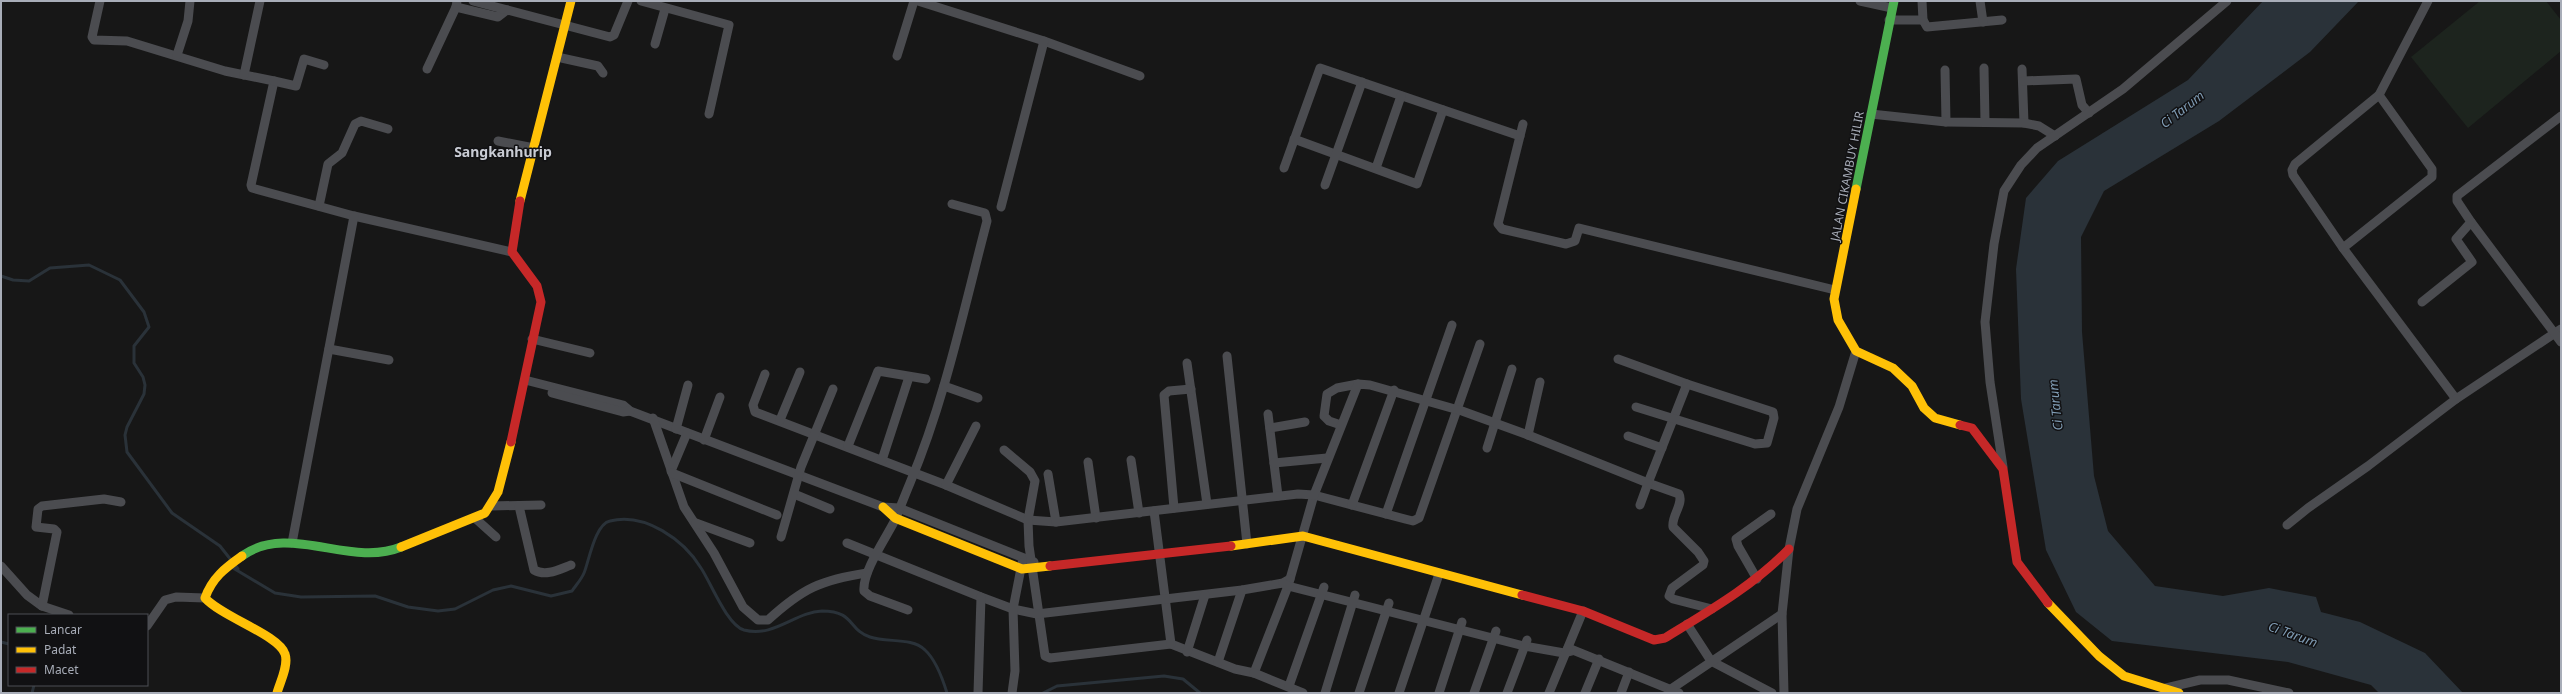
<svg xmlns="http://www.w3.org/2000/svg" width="2562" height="694" viewBox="0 0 2562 694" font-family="'Noto Sans',sans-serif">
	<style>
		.green { fill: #1d241e }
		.water { fill: #2a3239 }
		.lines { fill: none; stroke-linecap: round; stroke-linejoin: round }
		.stream { stroke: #2a3239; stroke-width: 3 }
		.street { stroke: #4b4c50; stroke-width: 9 }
		.fast { stroke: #4caf50; stroke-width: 9 }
		.slow { stroke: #ffc107; stroke-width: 9 }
		.jam { stroke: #c62828; stroke-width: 9 }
		.labels { text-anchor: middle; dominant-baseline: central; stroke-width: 3; stroke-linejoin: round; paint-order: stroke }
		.street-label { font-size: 12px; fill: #a8adb8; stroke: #111113 }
		.water-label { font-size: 13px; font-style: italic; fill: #7f9bb3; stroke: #111113 }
		.quarter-label { font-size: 14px; font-weight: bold; fill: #c9ccd4; stroke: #111113 }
	</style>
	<rect width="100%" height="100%" fill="#171717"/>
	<path class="green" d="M2480 1H2546L2561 20V51L2468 128 2411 57Z"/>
	<path class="water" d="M2263 1H2359L2310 52 2219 121 2104 191 2081 237 2082 332 2094 476 2108 531 2155 586 2223 596 2269 588 2316 597 2321 612 2360 622 2425 653 2463 693H2379L2371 685 2288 662 2112 641 2076 612 2046 550 2021 399 2016 269 2026 198 2058 161 2188 80Z"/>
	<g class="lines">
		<g class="stream">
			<path d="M1 276 13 280 29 281 50 268 89 265 120 280 144 312 149 327 134 346V363L143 377 145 385 144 394 127 427 125 435 127 452 172 513 220 546 231 560"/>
			<path d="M235 565 238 569 233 568 275 593 301 597 375 596 408 607 438 611 455 609 493 590 511 586 551 596 572 591C576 585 581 580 584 573 589 561 595 524 610 521 645 512 684 540 701 568 711 583 727 625 744 630 774 638 795 612 822 611 855 611 848 630 870 637 887 643 912 637 925 650 935 659 943 680 947 693"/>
			<path d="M1 642 9 644"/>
			<path d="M32 693 34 685"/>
			<path d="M1043 693 1057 686 1164 676 1183 679 1200 693"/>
		</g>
		<g class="street">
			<path d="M100 1 92 37 94 40 127 41 225 71 274 81 251 185 252 188 354 216 512 252"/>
			<path d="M457 1 456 7 498 17 507 10"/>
			<path d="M473 1 610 37 614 35 628 1"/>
			<path d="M641 1 729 25 709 114"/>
			<path d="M918 1 1044 41 1140 76"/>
			<path d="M1860 1 1892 8"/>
			<path d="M1922 1 1923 20 1927 27 2002 20"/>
			<path d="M1980 1 1983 22"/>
			<path d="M2428 1 2379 95 2295 164 2292 170 2293 175 2343 248 2456 399 2561 329"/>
			<path d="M1889 20H1923"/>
			<path d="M655 44 665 9"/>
			<path d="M177 55 188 21 190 1"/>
			<path d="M897 56 914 1"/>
			<path d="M557 57 598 66 603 73"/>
			<path d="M1984 68 1985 122"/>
			<path d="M427 69 456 7"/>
			<path d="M2022 69 2024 123"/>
			<path d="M1945 70 1946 122"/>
			<path d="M244 75 260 1"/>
			<path d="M274 81 296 86 304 59 324 65"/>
			<path d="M2023 81 2076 79 2082 105 2089 113"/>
			<path d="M1871 114 1946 122 2024 123 2039 126 2055 136"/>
			<path d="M1523 124 1498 224 1502 229 1566 244 1575 241 1579 228 1835 290"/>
			<path d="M1294 139 1417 184 1443 110"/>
			<path d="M498 141 534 148"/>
			<path d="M1284 168 1320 68 1520 136"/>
			<path d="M1376 168 1401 96"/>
			<path d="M1325 185 1362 82"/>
			<path d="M319 206 328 164 342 153 355 124 361 121 388 129"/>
			<path d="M1001 207 1044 41"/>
			<path d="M2471 222 2561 342"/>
			<path d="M2343 248 2432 177V169L2379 95"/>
			<path d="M2422 302 2472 262 2456 239 2471 222 2457 201V196L2561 116"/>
			<path d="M532 339 590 353"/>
			<path d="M329 349 389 360"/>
			<path d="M1227 356 1247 544"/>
			<path d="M1618 359 1687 384 1648 483 1679 494C1684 504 1671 516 1673 527L1698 552 1704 561 1703 565 1672 588 1669 596 1673 599 1712 609"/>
			<path d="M1187 363 1207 504"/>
			<path d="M765 374 753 405 755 412 946 485 1028 520 1056 522"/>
			<path d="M525 380 623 405 630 411 883 507 899 508 1034 562"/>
			<path d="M944 386 978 398"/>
			<path d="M552 393 623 412 630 411"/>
			<path d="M1636 407 1755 444 1767 443 1774 418 1773 412 1687 384"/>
			<path d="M1268 414 1278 496"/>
			<path d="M653 418 684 507 714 553 743 607 758 620H768C803 588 821 580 867 573"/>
			<path d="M780 420 800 372"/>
			<path d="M1341 425 1329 421 1324 416 1327 394 1337 388 1358 384"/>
			<path d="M1270 428 1305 422"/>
			<path d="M676 429 688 385"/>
			<path d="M1528 435 1540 382"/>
			<path d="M1628 436 1662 448"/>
			<path d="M704 440 720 397"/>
			<path d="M848 446 878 371 926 379"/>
			<path d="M1487 448 1512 369"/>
			<path d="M1004 450 1030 472 1035 481 1028 520 1029 546 1045 656 1050 658 1171 644 1235 669 1254 673 1288 586 1314 495 1405 519 1413 521 1419 518 1480 344"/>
			<path d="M882 460 909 377"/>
			<path d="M1131 460 1139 513"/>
			<path d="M1088 462 1096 518"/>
			<path d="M1274 463 1327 458"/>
			<path d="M2003 467 1990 382 1985 322 1994 244 2004 191 2021 165 2037 148 2123 89 2227 1"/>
			<path d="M671 471 687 433"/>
			<path d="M672 473 777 515"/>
			<path d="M1048 474 1056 522 1298 494 1314 495 1358 384 1370 385 1462 411 1528 435 1648 483 1640 505"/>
			<path d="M946 485 976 426"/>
			<path d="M794 494 830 509"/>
			<path d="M1352 505 1394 390"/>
			<path d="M491 506 541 505"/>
			<path d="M519 506 534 570C546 577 560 569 571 565"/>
			<path d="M1174 508 1164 395 1169 391 1191 389"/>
			<path d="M1154 511 1171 644"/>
			<path d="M1386 514 1452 325"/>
			<path d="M476 519 496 537"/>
			<path d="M696 523 750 543"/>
			<path d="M2287 525 2308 508 2368 466 2456 399"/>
			<path d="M781 537 801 467 833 389"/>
			<path d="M292 543 354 216"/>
			<path d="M847 543 981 597 1013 609 1037 614 1242 590 1283 583 1290 579"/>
			<path d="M1 566 27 595 42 606 69 615"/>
			<path d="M1757 579 1738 546 1736 539 1771 514"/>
			<path d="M1283 583 1288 586 1524 646 1564 653 1572 651"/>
			<path d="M42 606 57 532 54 529 36 527 38 509 42 506 104 499 121 502"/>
			<path d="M908 610 870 596 864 591C862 572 886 538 895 520 900 508 905 495 910 483 945 400 964 308 987 221L985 213 952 204"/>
			<path d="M1687 624 1711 661 1772 693"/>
			<path d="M147 626 165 600 176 597 205 598"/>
			<path d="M1568 648 1679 693"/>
			<path d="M1187 652 1205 595"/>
			<path d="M1218 662 1242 590"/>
			<path d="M1254 673 1303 693"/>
			<path d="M1289 686 1324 587"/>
			<path d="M2166 688 2200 680H2228L2289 693"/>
			<path d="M978 693 981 597"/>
			<path d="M1012 693 1015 671 1013 609 1022 563"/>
			<path d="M1325 693 1355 595"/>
			<path d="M1359 693 1389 603"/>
			<path d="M1399 693 1439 574"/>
			<path d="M1439 693 1462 622"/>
			<path d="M1474 693 1496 631"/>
			<path d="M1507 693 1527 640"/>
			<path d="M1549 693 1583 611"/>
			<path d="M1585 693 1599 659"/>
			<path d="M1621 693 1629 672"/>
			<path d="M1669 693 1671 689 1782 614"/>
			<path d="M1784 693 1782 614 1789 549 1797 509 1839 407 1856 351"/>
		</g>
		<g class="fast">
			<path d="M1856 189 1894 1"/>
			<path d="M242 556C289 522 350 568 401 547"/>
		</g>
		<g class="slow">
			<path d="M1856 189 1834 299 1838 320 1856 351 1893 368 1912 386 1924 408 1935 418 1960 425"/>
			<path d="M520 201 571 1"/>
			<path d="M883 507 895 518 1022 569 1050 566"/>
			<path d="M1231 546 1303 536 1522 595"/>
			<path d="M401 547 485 513 498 492 511 442"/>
			<path d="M242 556C225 568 212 578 205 598 222 617 279 635 285 654 289 665 280 682 277 693"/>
			<path d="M2048 603 2099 656 2124 676 2179 693"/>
		</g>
		<g class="jam">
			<path d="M1960 425 1972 428 2003 469 2017 562 2048 603"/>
			<path d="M511 442 541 302 537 286 512 252 520 201"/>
			<path d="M1050 566 1231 546"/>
			<path d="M1522 595 1583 611 1654 640 1665 638C1709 611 1753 586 1789 549"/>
		</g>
	</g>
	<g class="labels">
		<g class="street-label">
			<text transform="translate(1847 176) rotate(-79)">JALAN CIKAMBUY HILIR</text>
		</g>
		<g class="water-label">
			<text transform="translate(2182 109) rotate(-38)">Ci Tarum</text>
			<text transform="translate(2055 405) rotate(-96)">Ci Tarum</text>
			<text transform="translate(2293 634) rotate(20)">Ci Tarum</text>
		</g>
		<g class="quarter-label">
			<text x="503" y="151">Sangkanhurip</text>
		</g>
	</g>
	<rect width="2562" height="694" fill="none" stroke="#a8adb8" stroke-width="4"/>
	<rect x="8" y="614" width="140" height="72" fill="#111113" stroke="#4d4f55"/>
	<rect x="16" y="627" width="20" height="6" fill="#4caf50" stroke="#4d4f55"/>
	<text x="44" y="634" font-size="12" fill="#a8adb8">Lancar</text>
	<rect x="16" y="647" width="20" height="6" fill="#ffc107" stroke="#4d4f55"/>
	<text x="44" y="654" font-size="12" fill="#a8adb8">Padat</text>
	<rect x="16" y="667" width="20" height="6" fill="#c62828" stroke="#4d4f55"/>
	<text x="44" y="674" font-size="12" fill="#a8adb8">Macet</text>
</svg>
